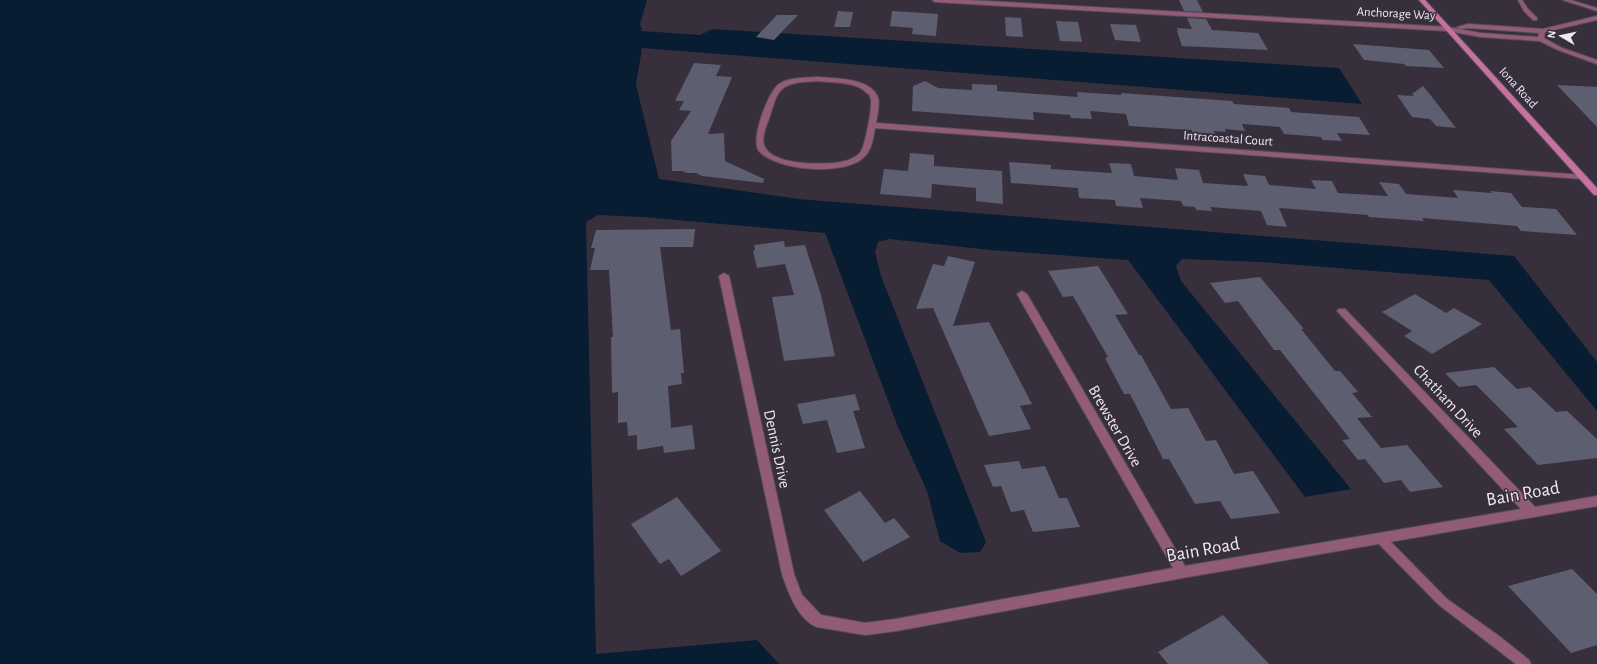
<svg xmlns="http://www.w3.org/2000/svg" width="1597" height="664" viewBox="0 0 1597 664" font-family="'Alegreya Sans',sans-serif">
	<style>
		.water { fill: #081d31 }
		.building { fill: #5d5e6f }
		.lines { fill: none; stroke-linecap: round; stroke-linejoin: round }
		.lane-casing { stroke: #554c5a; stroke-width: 2 }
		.street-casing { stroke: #554c5a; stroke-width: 2 }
		.secondary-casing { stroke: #554c5a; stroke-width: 2 }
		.lane { fill: #925c79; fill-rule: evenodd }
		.street { fill: #925c79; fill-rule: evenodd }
		.secondary { fill: #c671a0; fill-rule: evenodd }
		.labels { text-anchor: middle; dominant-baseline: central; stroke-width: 3; stroke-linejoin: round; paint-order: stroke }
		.far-street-label { font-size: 13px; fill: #ede7f0; stroke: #382f3d }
		.street-label { font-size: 16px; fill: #ede7f0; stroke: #382f3d }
		.near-street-label { font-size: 19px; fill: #ede7f0; stroke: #382f3d }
	</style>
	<rect width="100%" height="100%" fill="#382f3d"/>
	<path class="water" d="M0 0H647L640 24 642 31 700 35 713 29 1339 68 1362 104 642 48 636 85 659 179 798 199 1514 256 1597 362V411L1489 280 1260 262 1182 259 1176 266 1181 281 1351 489 1305 497 1128 260 990 250 889 239 878 242 875 252 881 276 986 542 980 552 960 553 940 541 927 491 898 427 825 233 643 217 598 215 586 222 596 654 757 640 779 664H0Z"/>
	<g class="building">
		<path d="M1179 0H1197L1203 12 1184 11Z"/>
		<path d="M838 11 853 12 850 27H834Z"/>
		<path d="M892 11 938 14 936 36 912 34 913 28 890 26Z"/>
		<path d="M777 15H798L774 40 756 37Z"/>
		<path d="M1005 17 1021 18 1023 37 1006 36Z"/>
		<path d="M1187 18 1206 19 1212 30 1258 33 1268 50 1182 46 1177 31H1178L1177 28 1192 29Z"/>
		<path d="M1056 21 1078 22 1082 42 1060 41Z"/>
		<path d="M1110 24 1136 25 1141 42 1115 40Z"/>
		<path d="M1353 44 1429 50 1444 68 1406 66 1404 64 1364 60Z"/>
		<path d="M694 63 721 65 716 76 732 77 708 134 724 133 725 161 764 179 763 183 702 176 696 173H687L682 171H672L671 141 691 111 679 110 684 101H675Z"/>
		<path d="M925 81 938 88 972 90V84L997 85V91L1078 97 1077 92 1122 95 1121 93 1232 101 1234 104 1289 108 1291 112 1359 117 1370 135 1337 133 1342 141 1323 140 1321 137 1284 134 1280 127 1242 124 1245 131 1225 129 1226 132 1214 131 1215 134 1192 132V130L1129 126 1126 114 1090 111 1092 119 1071 118 1070 115 1033 112 1034 120 912 111 913 86Z"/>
		<path d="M1557 85 1597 87V127Z"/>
		<path d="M1423 86 1432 97 1456 128 1436 126 1430 119 1412 117 1397 95 1414 96 1412 94Z"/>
		<path d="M910 153 934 155V166L1002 171 1003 204 976 201V188L932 184 931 198 880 194 884 169 908 171Z"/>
		<path d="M1009 162 1051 165V169L1112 173 1109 163 1131 164 1134 176 1178 180 1175 168 1199 170 1203 183 1248 186 1243 174 1265 176 1269 185 1316 189 1311 180 1332 181 1338 193 1388 196 1379 182 1399 184 1406 194 1458 198 1453 190 1492 193 1490 191 1511 193 1522 207 1556 209 1577 235 1521 231 1517 226 1422 218 1424 221 1369 217 1368 215 1279 208 1287 227 1267 225 1261 211 1210 207 1212 211 1196 210 1195 207 1183 206 1181 201 1140 198 1143 208 1116 206 1115 200 1079 198 1078 188 1011 183Z"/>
		<path d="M695 229 693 247H660L671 330 680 329 684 373H681L682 384 668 386 671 428 692 425 695 449 664 453 663 446 637 450V435L628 436 627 422 618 423V392L612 393 611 337H613L609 270H590L595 248H591L596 230Z"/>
		<path d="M784 241 785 247 805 245 821 295 835 356 784 361 772 297 794 295 785 264 757 268 753 251 755 250 754 245Z"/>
		<path d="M948 256 975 262 953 326 989 322 1032 404 1020 406 1031 429 989 436 933 308 916 309 933 264 944 266Z"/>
		<path d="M1098 266 1128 314 1115 315 1139 355H1141L1171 409 1188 408 1206 441 1216 440 1234 474 1253 471 1280 513 1231 519 1220 501 1195 504 1169 459H1163L1130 394H1124L1105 358 1108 357 1073 296 1063 297 1048 271Z"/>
		<path d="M1260 277 1304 329H1301L1335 371H1340L1358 392 1352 393 1372 417 1357 418 1381 448 1407 445 1443 487 1410 492 1401 480 1384 483 1365 459 1358 460 1342 440 1350 439 1280 350H1274L1238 301 1225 303 1210 283Z"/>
		<path d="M1415 294 1446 313 1454 308 1482 324 1432 354 1404 336 1412 331 1382 312Z"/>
		<path d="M1494 367 1517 389 1530 387 1556 412 1567 411 1597 439V458L1538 465 1504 429 1518 427 1476 385 1459 387 1445 373Z"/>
		<path d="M855 394 860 410 853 411 865 448 837 453 827 420 803 424 797 404Z"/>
		<path d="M1019 461 1022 469 1045 466 1059 498H1067L1080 527 1033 532 1024 510 1011 512 1001 486 993 487 984 465Z"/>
		<path d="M860 491 885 523 894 518 910 537 863 562 824 510Z"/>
		<path d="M677 497 721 551 681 576 669 559 660 564 631 524Z"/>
		<path d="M1572 569 1597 594V645L1571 653 1508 586Z"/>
		<path d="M1223 615 1269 664H1168L1158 652Z"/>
	</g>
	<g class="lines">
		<g class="lane-casing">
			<g id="lane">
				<path d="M1518 0H1522L1528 9 1537 18V20H1533L1524 11Z"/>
				<path d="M1563 0H1570L1597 8V11Z"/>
				<path d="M1380 534 1384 535 1447 599 1499 636 1529 660 1531 664H1516L1439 605 1376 541 1375 538 1376 535Z"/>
			</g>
		</g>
		<g class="street-casing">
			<g id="street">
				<path d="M932 0H967L1448 27 1481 33 1538 37 1539 33 1468 28 1460 29 1457 27 1468 24 1543 29 1597 16V20L1545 32 1544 38 1562 48 1597 60V64L1558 50 1540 41 1481 37 1448 31 935 2Z"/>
				<path d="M818 77C835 79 871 77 878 98 880 105 877 116 876 123L1583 175 1587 177 1583 179 875 128C873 138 872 151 863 158 843 176 777 171 759 151 750 140 768 92 779 84 790 77 806 78 818 77ZM818 81C834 83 855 81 867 93 870 95 871 97 871 101 872 109 865 147 860 153 855 158 847 161 841 162 824 165 771 166 764 145 761 137 767 124 770 116 773 106 776 92 785 87 795 81 807 82 818 81Z"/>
				<path d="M724 273 729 276 794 574 802 595 821 615 865 623 896 619 1173 568 1017 294 1022 291 1027 294 1185 566 1521 509 1339 313 1337 311 1339 309H1345L1535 507 1597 496V506L1182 578 896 631 865 635 817 627C798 620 788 592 782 574L719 276Z"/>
			</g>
		</g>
		<g class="secondary-casing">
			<path id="secondary" d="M1419 0H1425L1597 188V195H1594Z"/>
		</g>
		<use href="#lane" class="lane"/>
		<use href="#street" class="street"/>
		<use href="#secondary" class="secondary"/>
	</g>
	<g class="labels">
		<g class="far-street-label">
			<text transform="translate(1396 14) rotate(3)">Anchorage Way</text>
			<text transform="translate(1518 88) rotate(48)">Iona Road</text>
			<text transform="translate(1228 139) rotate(4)">Intracoastal Court</text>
		</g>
		<g class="street-label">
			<text transform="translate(1448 401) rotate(47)">Chatham Drive</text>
			<text transform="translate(1115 426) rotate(60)">Brewster Drive</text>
			<text transform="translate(777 449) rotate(78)">Dennis Drive</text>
		</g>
		<g class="near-street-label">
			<text transform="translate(1523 494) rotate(-10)">Bain Road</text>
			<text transform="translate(1203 550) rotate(-10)">Bain Road</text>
		</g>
	</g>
	<g transform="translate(1561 36) rotate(279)" stroke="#382f3d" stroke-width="3" paint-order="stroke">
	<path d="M0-3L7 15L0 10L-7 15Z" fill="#ede7f0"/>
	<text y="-6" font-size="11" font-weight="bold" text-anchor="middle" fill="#ede7f0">N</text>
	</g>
</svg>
